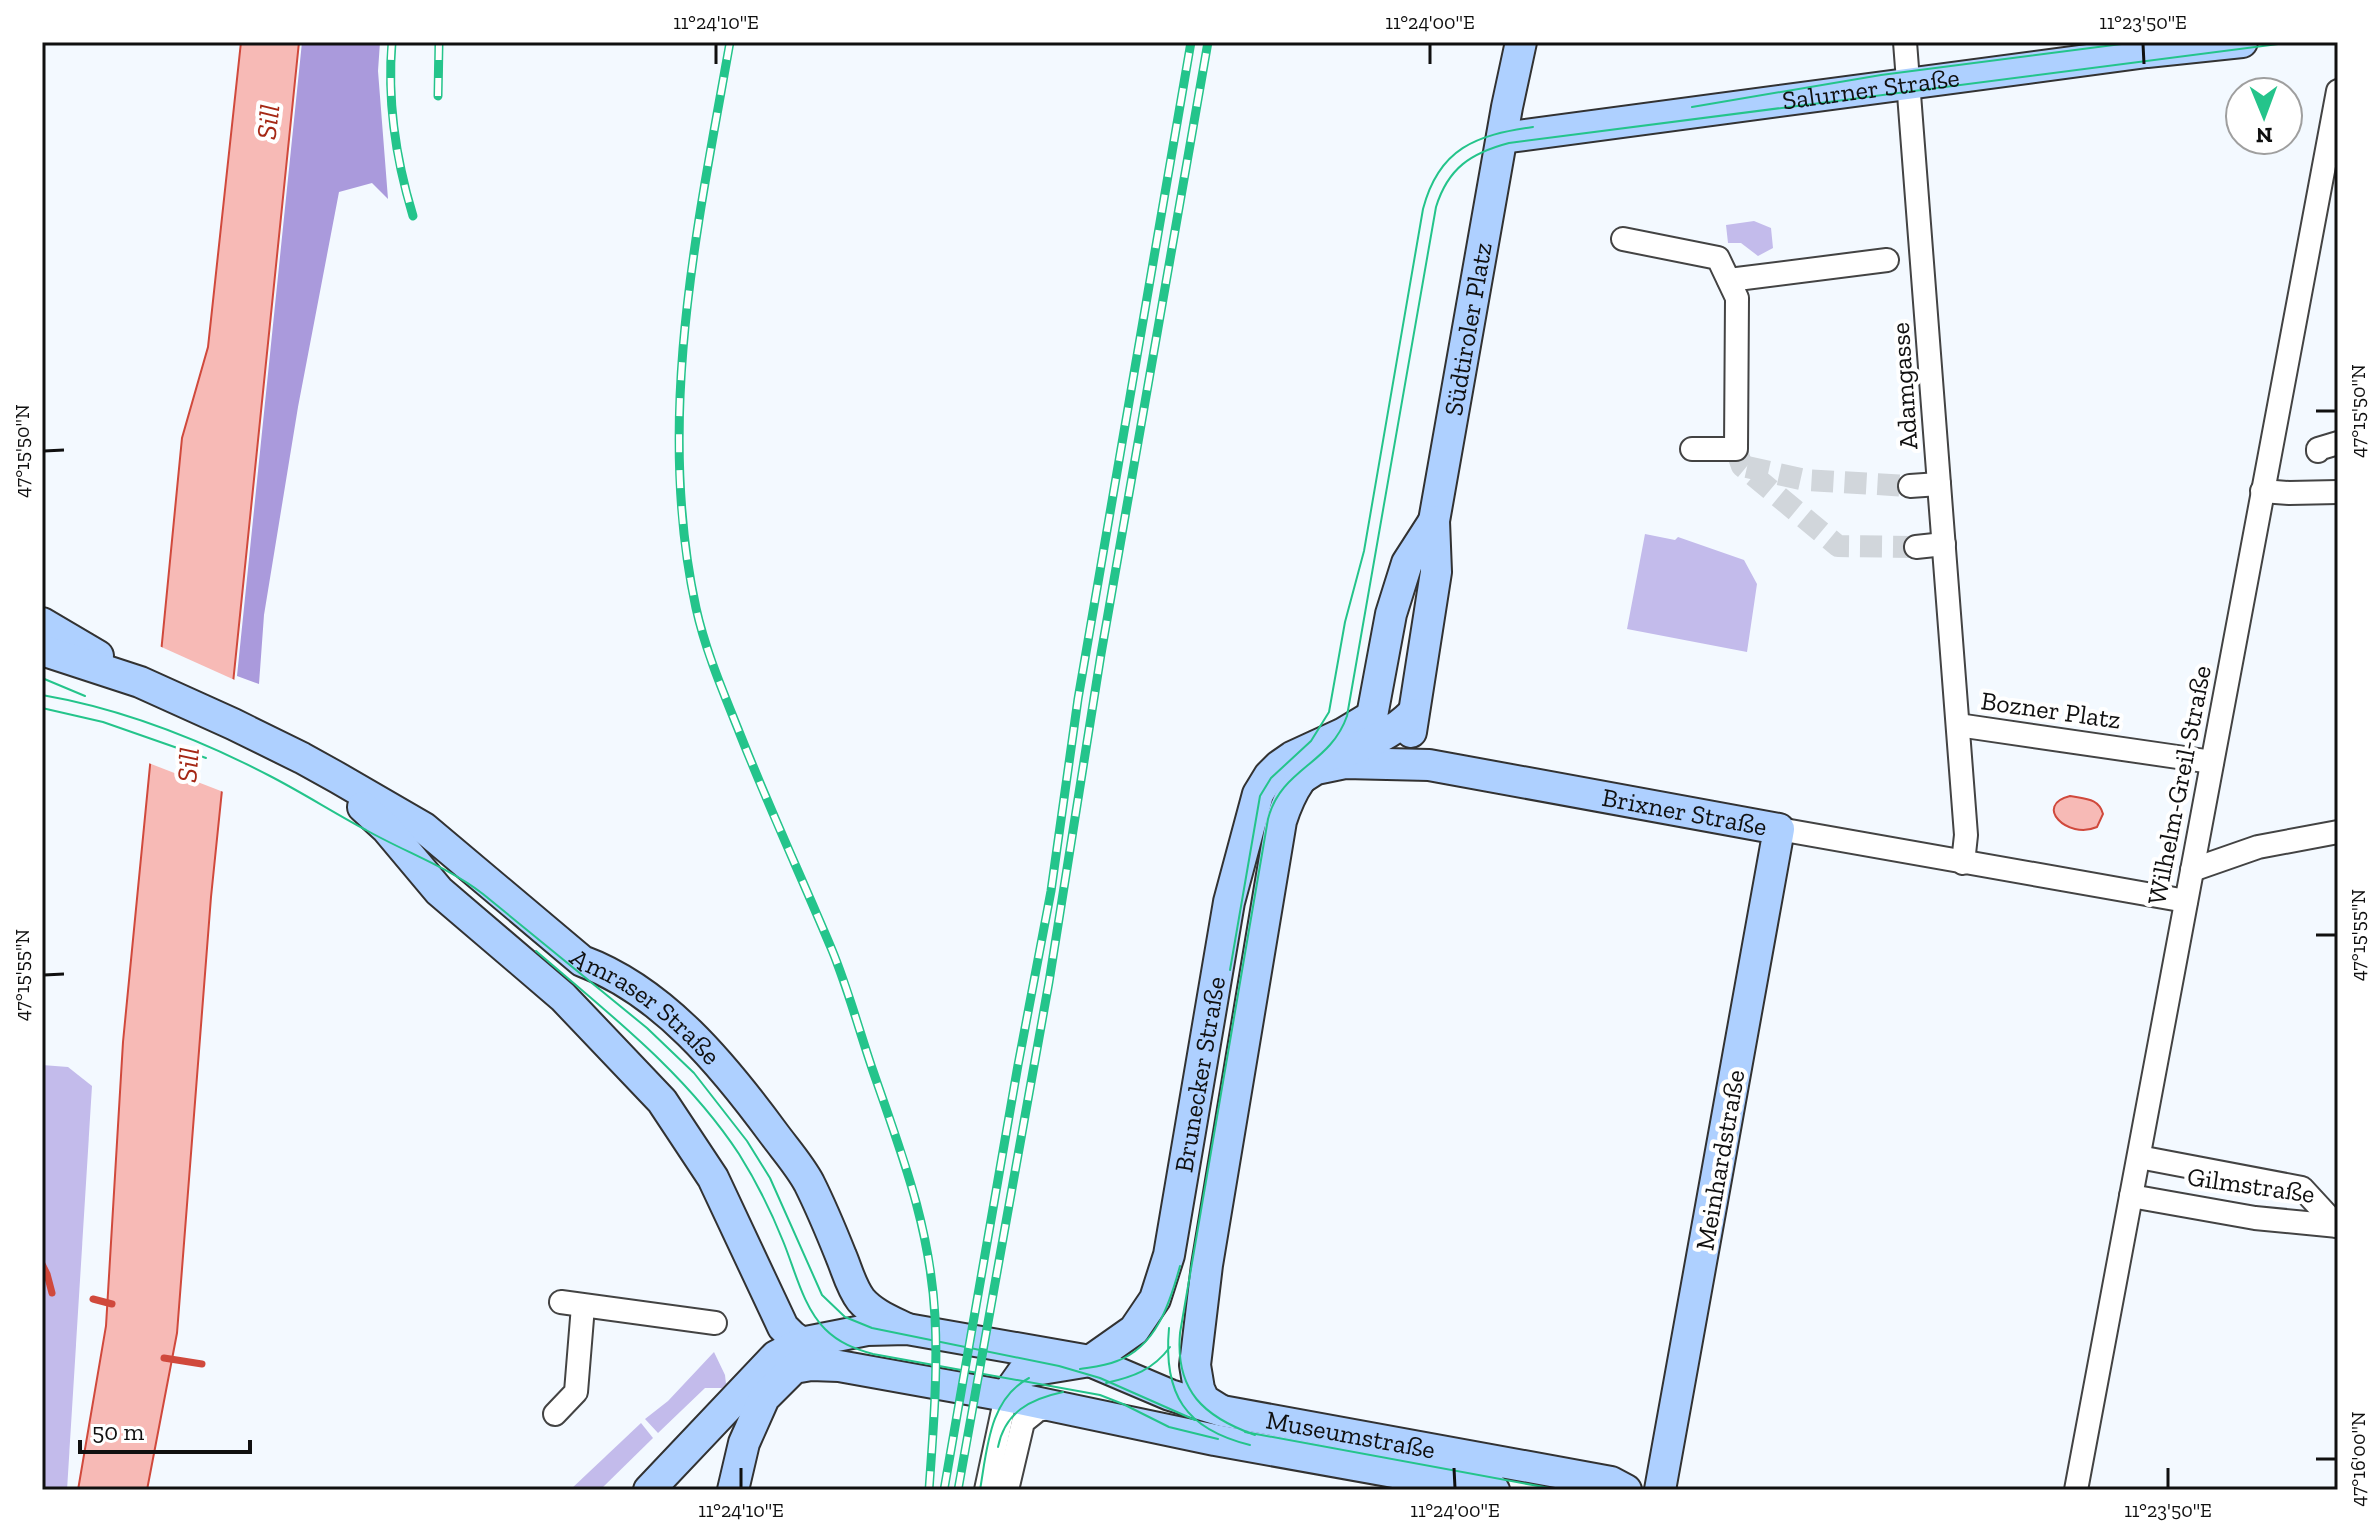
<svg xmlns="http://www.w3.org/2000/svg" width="2380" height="1532" viewBox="0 0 2380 1532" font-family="'Zilla Slab',serif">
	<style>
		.green { fill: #c3bbeb }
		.forest { fill: #aa9adc }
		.water { fill: #f7bab6; stroke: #d0493c; stroke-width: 2 }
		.pier { fill: #f3f9ff }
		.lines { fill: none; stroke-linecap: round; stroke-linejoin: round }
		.stream { stroke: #d0493c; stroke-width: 7 }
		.street-tunnel { stroke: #d1d6db; stroke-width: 22; stroke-dasharray: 22 11; stroke-linecap: butt }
		.street-casing { stroke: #434343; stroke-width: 26 }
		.secondary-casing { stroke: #323232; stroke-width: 34 }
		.street { stroke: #fff; stroke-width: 22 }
		.secondary { stroke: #aed0ff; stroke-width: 30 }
		.tram { stroke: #24c48b; stroke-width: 2 }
		.rail-casing { stroke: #24c48b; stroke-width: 9 }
		.rail { stroke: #fff; stroke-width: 6; stroke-dasharray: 18; stroke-linecap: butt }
		.ticks { fill: none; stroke: #101010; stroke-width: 3 }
		.labels { text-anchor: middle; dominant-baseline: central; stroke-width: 8; stroke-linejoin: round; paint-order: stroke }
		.street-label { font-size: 26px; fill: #101010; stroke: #fff }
		.water-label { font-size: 28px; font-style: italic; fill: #a52815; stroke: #fff }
		.neatline { fill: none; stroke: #101010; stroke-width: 3 }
		.ticks-label { font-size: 20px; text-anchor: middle; fill: #101010 }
	</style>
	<rect width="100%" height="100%" fill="#f3f9ff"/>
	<g class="green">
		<path d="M1754 221 1771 228 1773 248 1758 256 1741 243H1728L1726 225Z"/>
		<path d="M1645 534 1675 540 1678 537 1744 560 1757 584 1747 652 1627 629Z"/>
		<path d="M42 1065 68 1067 92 1086 67 1490H42Z"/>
		<path d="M714 1352 725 1375 726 1384 722 1388H705L658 1433 645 1419 668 1401Z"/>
		<path d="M641 1423 653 1438 600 1490H570Z"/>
	</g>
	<path class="forest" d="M302 42H380L378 71 388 199 372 183 339 192 298 407 264 615 259 684 237 676Z"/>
	<g class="water">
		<path d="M241 42H299L211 897 177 1333 147 1490H78L106 1326 123 1042 182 438 208 347Z"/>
		<path d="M2070 796C2085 799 2099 798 2103 814L2097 827C2067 840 2033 805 2070 796Z"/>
	</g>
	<path class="pier" d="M157 645 237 681 226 793 146 762Z"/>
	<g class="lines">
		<g class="stream">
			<path d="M42 1264 47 1274 52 1293"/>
			<path d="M93 1299 112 1304"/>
			<path d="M164 1358 202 1364"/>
		</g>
		<g class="street-tunnel">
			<path d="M1736 449 1742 466 1838 546 1916 547"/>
			<path d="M1747 467 1805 480 1910 486"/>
		</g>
		<g class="street-casing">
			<g id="street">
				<path d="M1905 42 1966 835 1963 863"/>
				<path d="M1623 239 1718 258 1737 298 1736 449H1692"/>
				<path d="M1729 280 1887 260"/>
				<path d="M2318 451V449L2338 443"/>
				<path d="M1910 486 1939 484"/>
				<path d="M2262 491 2289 493 2338 492"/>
				<path d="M1916 547 1944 544"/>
				<path d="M1958 725 2212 762"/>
				<path d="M1779 829 2186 901"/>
				<path d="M2192 870 2258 847 2338 832"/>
				<path d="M2139 1157 2302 1188 2337 1226"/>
				<path d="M2131 1196 2255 1218 2338 1226"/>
				<path d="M561 1302 715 1323"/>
				<path d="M555 1414 576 1392 583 1306"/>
				<path d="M986 1490 1006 1396"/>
				<path d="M1007 1490 1023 1422 1038 1410 1055 1407"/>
				<path d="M2076 1490 2338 91"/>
			</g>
		</g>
		<g class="secondary-casing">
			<g id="secondary">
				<path id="s1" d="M1502 138 2147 52 2242 42"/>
				<path d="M42 623 98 656"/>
				<path id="s2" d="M42 650 140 682 233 724 302 758 338 778 424 828 582 961C663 991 724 1066 774 1134 785 1149 800 1166 809 1183 821 1207 831 1231 841 1256 847 1270 851 1287 861 1300 873 1314 891 1321 907 1329"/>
				<path id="s3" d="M1411 732 1436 572 1434 521 1507 107 1521 42"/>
				<path d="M1379 733 1372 716 1391 614 1407 563 1434 521"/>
				<path id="s4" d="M1302 778 1316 769 1345 763 1429 765 1779 829 1660 1490"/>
				<path d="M363 807 387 829 439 891 563 997 662 1101 713 1178 783 1327 792 1336 816 1353"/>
				<path id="s5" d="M1006 1396 1023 1372 1090 1361 1134 1330 1155 1299 1169 1255 1229 902 1258 794 1269 776 1279 766 1292 757 1342 734 1372 716"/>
				<path d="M1220 1410 1204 1400 1199 1389 1195 1365 1207 1265 1281 821C1289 796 1303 767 1328 756 1336 753 1345 752 1353 749 1375 741 1395 731 1412 714"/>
				<path id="s6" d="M649 1490 776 1356 801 1343 867 1330 907 1329 1090 1361 1170 1395 1222 1411 1611 1482 1626 1490"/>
				<path d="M733 1490 744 1443 764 1398 794 1368 811 1365 839 1366 1006 1396 1215 1440 1494 1490"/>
			</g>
		</g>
		<use href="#street" class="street"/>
		<use href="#secondary" class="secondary"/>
		<g class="tram">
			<path d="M1692 107 1881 75 2137 42"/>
			<path d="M42 678 85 696"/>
			<path d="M42 695C123 709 197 738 270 776 303 793 334 813 366 830 405 852 448 867 483 894L647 1028 694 1073 747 1141 770 1178 822 1295 845 1317 872 1328 1059 1366 1100 1378 1195 1420"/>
			<path d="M42 708 103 722 206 758"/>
			<path d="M536 951C608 1013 686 1073 739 1154 756 1181 771 1211 783 1241 795 1270 803 1307 825 1329 839 1343 855 1349 873 1354L1100 1395 1123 1404 1169 1427 1218 1439"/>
			<path d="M1230 970 1260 796 1271 778 1311 741 1329 712 1345 622 1364 551 1423 209C1439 148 1476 135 1533 127"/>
			<path d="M1169 1328C1163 1394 1185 1429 1250 1445"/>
			<path d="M1080 1369C1093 1367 1105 1366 1117 1361 1156 1347 1170 1303 1180 1266"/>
			<path d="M1106 1383C1133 1377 1153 1370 1170 1347"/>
			<path d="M1245 1432 1560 1490"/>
			<path d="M1255 1435C1204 1417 1175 1391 1180 1333L1268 819C1281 768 1330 765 1347 716L1436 207C1448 168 1471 153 1509 143L2294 42"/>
			<path d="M998 1447C1005 1412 1030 1399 1063 1392"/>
			<path d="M980 1490C987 1450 989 1399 1029 1378"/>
		</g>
		<g class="rail-casing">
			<g id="rail">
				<path d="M392 42C387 101 396 160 413 216"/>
				<path d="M730 42C697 228 655 420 696 608 705 649 722 689 738 729 767 803 801 876 832 950 848 989 859 1030 873 1071 902 1155 930 1226 935 1317 938 1374 933 1433 929 1490"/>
				<path d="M438 96 439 42"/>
				<path d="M944 1490 1018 1065 1051 891 1078 699 1191 42"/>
				<path d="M958 1490 1049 982 1101 654 1208 42"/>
			</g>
		</g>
		<use href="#rail" class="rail"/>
	</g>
	<path class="ticks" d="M716 44V64M1430 44V64M2143 44 2144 64M2316 411H2336M44 451 64 450M2316 935H2336M44 975 64 974M2316 1459H2336M741 1468V1488M1454 1468 1455 1488M2168 1468V1488"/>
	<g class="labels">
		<g class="street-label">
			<text stroke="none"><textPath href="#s1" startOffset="372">Salurner Straße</textPath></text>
			<text stroke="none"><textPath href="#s3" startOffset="408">Südtiroler Platz</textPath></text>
			<text transform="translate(1904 386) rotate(-94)">Adamgasse</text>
			<text transform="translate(2051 710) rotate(8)">Bozner Platz</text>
			<text transform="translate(2179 785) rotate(-79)">Wilhelm-Greil-Straße</text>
			<text stroke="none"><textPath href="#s4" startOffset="390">Brixner Straße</textPath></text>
			<text stroke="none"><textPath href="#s2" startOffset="708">Amraser Straße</textPath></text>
			<text stroke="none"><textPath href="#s5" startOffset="418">Brunecker Straße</textPath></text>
			<text transform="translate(1720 1160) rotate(-80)">Meinhardstraße</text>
			<text transform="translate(2251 1185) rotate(8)">Gilmstraße</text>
			<text stroke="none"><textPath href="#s6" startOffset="778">Museumstraße</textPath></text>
		</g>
		<g class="water-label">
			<text transform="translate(268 122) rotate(-83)">Sill</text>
			<text transform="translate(188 765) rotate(-85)">Sill</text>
		</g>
	</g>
	<rect width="2380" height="1532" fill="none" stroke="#ffffff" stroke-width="88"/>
	<g transform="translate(2264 116) rotate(179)"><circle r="38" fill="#ffffff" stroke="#9f9f9f" stroke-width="2"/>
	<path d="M0-6L14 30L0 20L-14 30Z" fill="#24c48b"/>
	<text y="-12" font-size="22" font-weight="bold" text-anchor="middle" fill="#101010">N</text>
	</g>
	<path d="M80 1440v12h170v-12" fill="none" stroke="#101010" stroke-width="4"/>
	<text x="92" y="1440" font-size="24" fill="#101010" stroke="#ffffff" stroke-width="6" paint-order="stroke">50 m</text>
	<rect x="44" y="44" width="2292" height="1444" class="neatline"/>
	<g class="ticks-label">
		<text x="716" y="29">11°24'10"E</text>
		<text x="1430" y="29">11°24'00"E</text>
		<text x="2143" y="29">11°23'50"E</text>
		<text transform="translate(2358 411) rotate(-90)" y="7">47°15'50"N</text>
		<text transform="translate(22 451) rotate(-90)" y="7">47°15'50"N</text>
		<text transform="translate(2358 935) rotate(-90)" y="7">47°15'55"N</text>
		<text transform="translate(22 975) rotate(-90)" y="7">47°15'55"N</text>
		<text transform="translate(2358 1459) rotate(-90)" y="7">47°16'00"N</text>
		<text x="741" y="1517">11°24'10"E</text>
		<text x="1455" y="1517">11°24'00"E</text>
		<text x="2168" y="1517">11°23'50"E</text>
	</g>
</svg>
